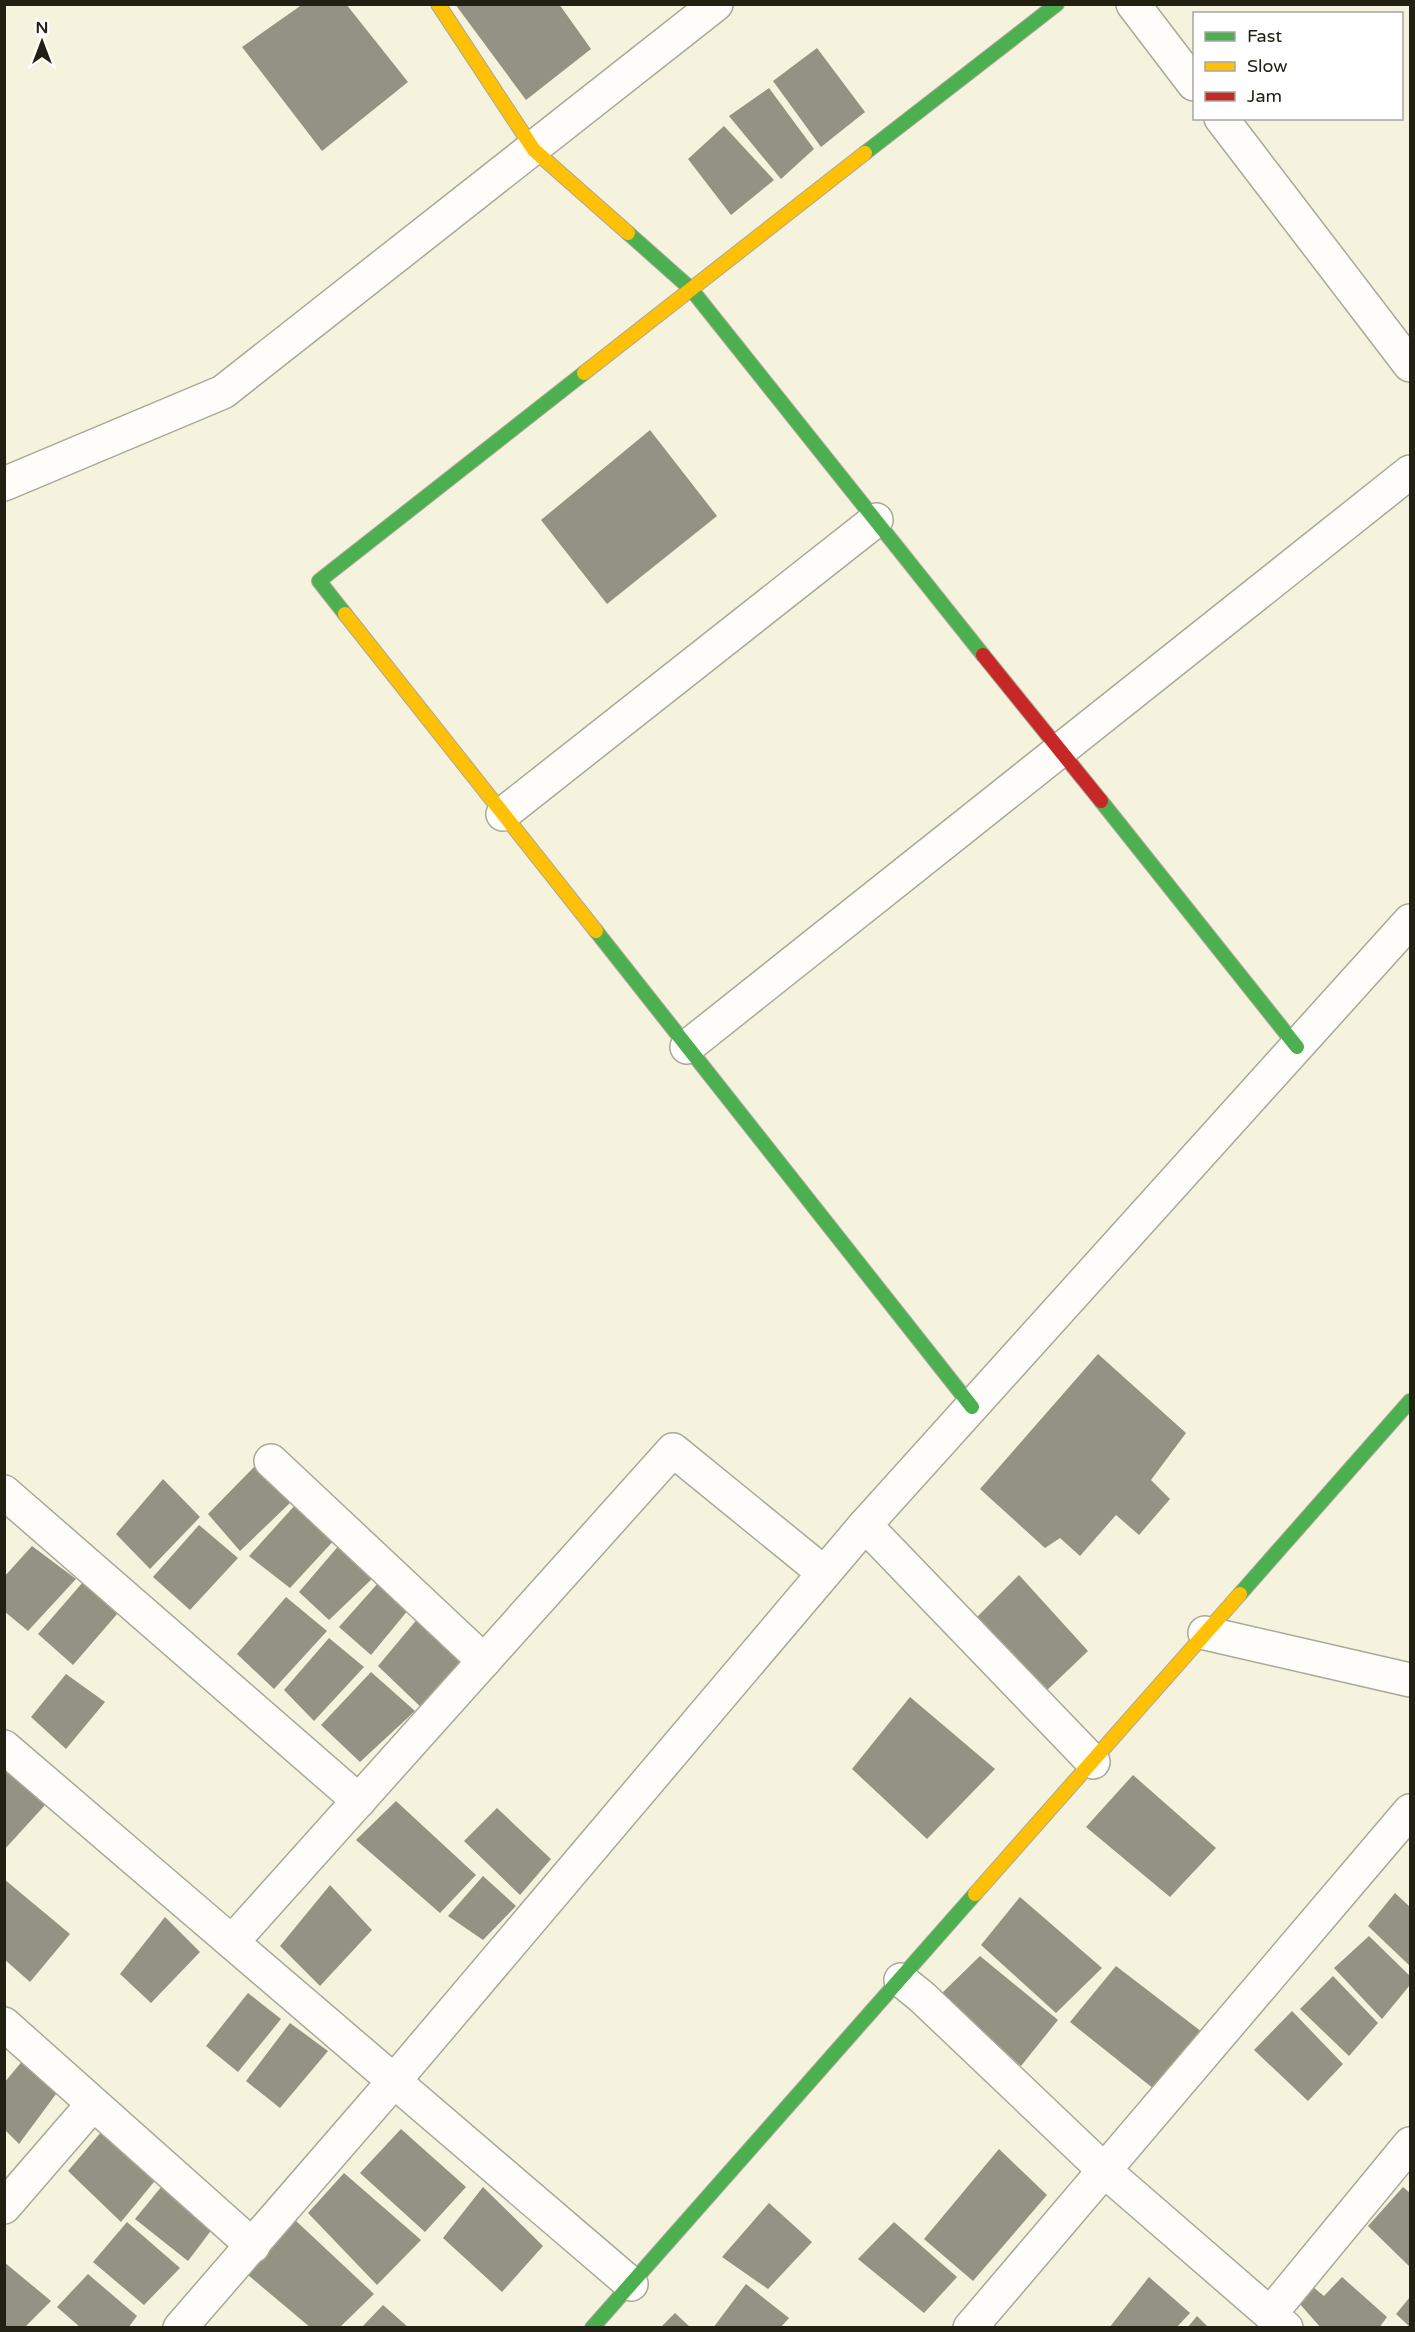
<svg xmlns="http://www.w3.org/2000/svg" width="1415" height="2332" viewBox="0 0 1415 2332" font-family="'Varela Round',sans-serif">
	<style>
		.building { fill: #949283 }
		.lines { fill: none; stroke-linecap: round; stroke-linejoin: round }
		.street-casing { stroke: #aaa898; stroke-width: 36 }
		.fast-casing { stroke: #aaa898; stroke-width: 16 }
		.slow-casing { stroke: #aaa898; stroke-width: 16 }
		.jam-casing { stroke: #aaa898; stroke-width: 16 }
		.street { stroke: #fefdfa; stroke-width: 33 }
		.fast { stroke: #4caf50; stroke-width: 14 }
		.slow { stroke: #ffc107; stroke-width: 14 }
		.jam { stroke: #c62828; stroke-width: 14 }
	</style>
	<rect width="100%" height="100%" fill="#f5f2de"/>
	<g class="building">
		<path d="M303 4H346L408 82 322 151 242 47Z"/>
		<path d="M455 4H559L591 49 526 100Z"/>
		<path d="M817 48 865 112 821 147 773 81Z"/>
		<path d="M769 88 814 149 781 179 729 116Z"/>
		<path d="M724 126 774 180 731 215 688 159Z"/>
		<path d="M650 430 717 516 607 604 541 520Z"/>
		<path d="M1098 1354 1186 1433 1151 1480 1170 1499 1139 1535 1116 1515 1080 1556 1060 1538 1045 1548 980 1489Z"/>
		<path d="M256 1465 291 1502 240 1551 208 1514Z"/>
		<path d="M163 1479 200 1517 150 1569 116 1534Z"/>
		<path d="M297 1503 337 1537 290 1588 249 1556Z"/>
		<path d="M199 1525 238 1558 190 1610 153 1577Z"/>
		<path d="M341 1543 376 1575 329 1620 299 1592Z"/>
		<path d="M32 1546 76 1579 28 1631 4 1611V1577Z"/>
		<path d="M1019 1575 1088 1651 1043 1694 973 1621Z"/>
		<path d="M83 1582 118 1613 73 1665 38 1634Z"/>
		<path d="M379 1582 409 1609 371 1655 339 1627Z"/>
		<path d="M286 1597 327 1631 274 1689 237 1654Z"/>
		<path d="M419 1617 467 1661 426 1712 378 1666Z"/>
		<path d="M329 1638 364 1667 314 1721 284 1690Z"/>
		<path d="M371 1672 415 1711 360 1762 321 1725Z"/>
		<path d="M66 1674 105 1702 66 1749 31 1717Z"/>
		<path d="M910 1697 995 1769 927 1839 852 1769Z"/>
		<path d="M4 1768 46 1804 4 1850Z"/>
		<path d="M1133 1775 1216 1848 1170 1897 1086 1827Z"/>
		<path d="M396 1801 476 1875 440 1913 356 1840Z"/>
		<path d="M497 1808 551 1859 520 1895 464 1841Z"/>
		<path d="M483 1876 516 1906 483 1940 448 1916Z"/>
		<path d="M4 1879 70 1934 30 1982 4 1959Z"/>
		<path d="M330 1885 372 1930 320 1986 280 1946Z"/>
		<path d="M1395 1893 1410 1907V1966L1368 1926Z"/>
		<path d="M1020 1897 1102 1968 1056 2013 981 1945Z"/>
		<path d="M165 1917 200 1952 151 2003 120 1974Z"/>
		<path d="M1369 1936 1410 1976V1985L1382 2019 1334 1968Z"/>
		<path d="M980 1956 1058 2020 1021 2066 940 1995Z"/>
		<path d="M1116 1966 1202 2032 1154 2089 1070 2022Z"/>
		<path d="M1333 1976 1378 2023 1349 2056 1300 2009Z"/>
		<path d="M248 1993 281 2019 238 2072 206 2046Z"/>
		<path d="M1292 2011 1343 2064 1308 2101 1254 2050Z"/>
		<path d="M290 2023 328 2051 280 2108 246 2081Z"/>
		<path d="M24 2059 59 2090 19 2144 4 2129V2083Z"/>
		<path d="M401 2129 466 2187 425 2232 360 2173Z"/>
		<path d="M102 2131 158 2177 121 2222 68 2171Z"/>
		<path d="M999 2149 1047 2195 973 2281 924 2239Z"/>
		<path d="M344 2173 421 2240 377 2285 308 2213Z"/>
		<path d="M166 2181 216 2224 188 2261 135 2219Z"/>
		<path d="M483 2187 543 2246 502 2292 443 2238Z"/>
		<path d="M1403 2187 1410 2193V2267L1368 2226Z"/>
		<path d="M769 2203 812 2242 768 2289 722 2257Z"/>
		<path d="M295 2220 374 2294 339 2328H311L248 2275Z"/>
		<path d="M127 2222 180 2268 144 2305 93 2262Z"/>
		<path d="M894 2222 957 2277 924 2313 858 2259Z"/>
		<path d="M4 2262 51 2301 24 2328H4Z"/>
		<path d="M88 2274 137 2316 128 2328H81L57 2307Z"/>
		<path d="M1149 2277 1190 2313 1176 2328H1109Z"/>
		<path d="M1342 2277 1387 2317 1379 2328H1321L1299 2303 1313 2287 1324 2296Z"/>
		<path d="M746 2284 789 2318 780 2328H713Z"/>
		<path d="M1410 2297V2327L1396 2314Z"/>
		<path d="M383 2305 409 2328H361Z"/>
		<path d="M675 2313 691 2328H660Z"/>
		<path d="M1197 2316 1209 2328H1187Z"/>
	</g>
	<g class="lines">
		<g class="street-casing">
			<g id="street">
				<path d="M1133 4 1194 84"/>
				<path d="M1221 118 1410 365"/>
				<path d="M4 484 223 392 716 4"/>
				<path d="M503 814 876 520"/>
				<path d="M687 1047 1410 472"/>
				<path d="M271 1461 484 1661"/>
				<path d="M4 1492 359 1801"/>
				<path d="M1205 1633 1410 1680"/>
				<path d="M4 1747 631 2284"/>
				<path d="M1093 1762 865 1525 1410 921"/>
				<path d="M232 1942 673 1450 824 1573"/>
				<path d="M901 1980 922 1997 1105 2171 1286 2328"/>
				<path d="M4 2024 253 2246"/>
				<path d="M4 2207 93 2104"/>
				<path d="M1270 2314 1410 2144"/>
				<path d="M180 2328 394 2081 865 1525"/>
				<path d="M970 2328 1410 1811"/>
			</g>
		</g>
		<g class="fast-casing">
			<g id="fast">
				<path d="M865 153 1057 4"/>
				<path d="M628 233 691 289 983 655"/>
				<path d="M345 614 319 581 584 373"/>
				<path d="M1101 801 1297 1047"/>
				<path d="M596 931 972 1407"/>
				<path d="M1240 1594 1410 1401"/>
				<path d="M592 2328 975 1894"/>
			</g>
		</g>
		<g class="slow-casing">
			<g id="slow">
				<path d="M438 4 534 150 628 233"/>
				<path d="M584 373 865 153"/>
				<path d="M345 614 596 931"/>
				<path d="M975 1894 1240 1594"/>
			</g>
		</g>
		<g class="jam-casing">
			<path id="jam" d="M983 655 1101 801"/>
		</g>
		<use href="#street" class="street"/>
		<use href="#fast" class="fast"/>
		<use href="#slow" class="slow"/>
		<use href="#jam" class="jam"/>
	</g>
	<rect width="1415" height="2332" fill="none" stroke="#222013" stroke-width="12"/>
	<rect x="1193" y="12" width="210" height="108" fill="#ffffff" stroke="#a7a6a1" stroke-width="1.5"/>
	<rect x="1205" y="32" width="30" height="9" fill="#4caf50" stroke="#a7a6a1" stroke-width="1.5"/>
	<text x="1247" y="42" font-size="18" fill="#222013">Fast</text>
	<rect x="1205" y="62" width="30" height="9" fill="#ffc107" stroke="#a7a6a1" stroke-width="1.5"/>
	<text x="1247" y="72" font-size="18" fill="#222013">Slow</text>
	<rect x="1205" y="92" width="30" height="9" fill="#c62828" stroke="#a7a6a1" stroke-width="1.5"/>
	<text x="1247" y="102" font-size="18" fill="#222013">Jam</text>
	<g transform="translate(42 42)" stroke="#ffffff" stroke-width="4.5" paint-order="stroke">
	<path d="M0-4.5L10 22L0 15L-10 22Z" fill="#222013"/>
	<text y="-9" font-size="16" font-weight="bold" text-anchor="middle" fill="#222013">N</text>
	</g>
</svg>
